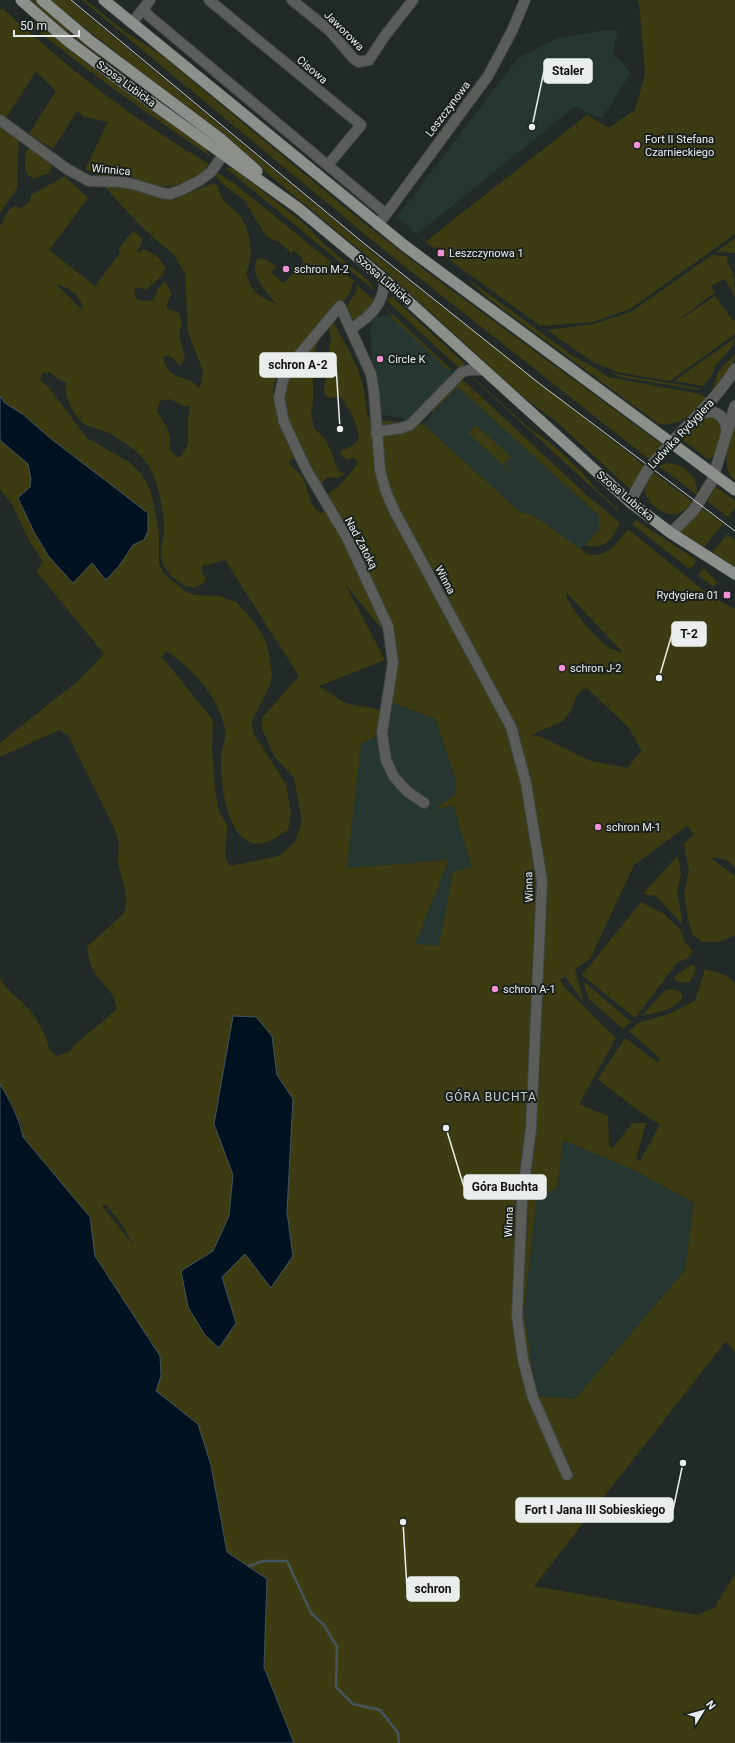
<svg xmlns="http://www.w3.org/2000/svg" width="735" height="1743" viewBox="0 0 735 1743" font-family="Roboto,sans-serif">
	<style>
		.built { fill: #263631 }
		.green { fill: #3c3b11; fill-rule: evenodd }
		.water { fill: #001220; stroke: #46545d }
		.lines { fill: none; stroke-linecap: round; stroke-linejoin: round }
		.stream { stroke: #46545d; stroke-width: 2.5 }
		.minor-casing { stroke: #3e4543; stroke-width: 12 }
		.tertiary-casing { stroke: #3e4543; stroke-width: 12 }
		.primary-casing { stroke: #3e4543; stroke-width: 12 }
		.minor { stroke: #5a5d5a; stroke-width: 10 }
		.tertiary { stroke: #5a5d5a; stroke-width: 11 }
		.primary { stroke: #8b908a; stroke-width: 11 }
		.tram { stroke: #c7ccca; stroke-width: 1 }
		.poi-dot { fill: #f391d5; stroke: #19201e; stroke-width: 1.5 }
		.labels { text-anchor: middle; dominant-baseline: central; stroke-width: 4; stroke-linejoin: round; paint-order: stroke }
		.street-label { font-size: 11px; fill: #e9eeec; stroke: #19201e }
		.poi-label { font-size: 11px; fill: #e9eeec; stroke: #19201e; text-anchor: start }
		.neighbourhood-label { font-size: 12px; letter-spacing: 1px; fill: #c7d2ce; stroke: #19201e }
		.leader { fill: none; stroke: #e9eeec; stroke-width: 1.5 }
		.callout-dot { fill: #e9eeec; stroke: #19201e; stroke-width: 1.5 }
		.callout { fill: #e9eeec; stroke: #e9eeec; stroke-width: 1.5 }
		.callout-label { font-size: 12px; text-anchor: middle; font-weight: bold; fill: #111 }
	</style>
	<rect width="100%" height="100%" fill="#222a28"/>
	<g class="built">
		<path d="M600 31H618L612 55 619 59 631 73 602 118 584 112 576 106 417 234 397 217 517 59 557 38Z"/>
		<path d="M389 315 453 374 410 420 380 414 376 367 372 358 370 330 374 317Z"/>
		<path d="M458 386 599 516V530L580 550 536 517 530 514 520 512 423 424Z"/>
		<path d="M386 700 435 719 457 783 455 795 437 808 453 805 472 867 453 872 439 947 415 944 448 862 447 855V860L347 868 361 744 382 733Z"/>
		<path d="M563 1140 636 1171 694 1203 685 1270 575 1399 536 1396 524 1311 537 1197 557 1188Z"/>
	</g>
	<g class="green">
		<path d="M29 0H69L377 256 645 466 630 489 559 424 521 395 390 275 214 129 76 21 67 31 141 88 61 30Z"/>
		<path d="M82 0H86L125 32 160 54 360 220 435 278 661 444 650 460 384 250Z"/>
		<path d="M637 0H735V234L630 309 593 322 541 326 444 256 445 253 438 247 436 249 425 242 587 115 609 128 635 110 645 75 639 3Z"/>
		<path d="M2 8C50 51 100 94 155 130 173 142 191 153 209 164 204 171 200 174 193 178 170 193 150 184 126 178V187L164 198 197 190 214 183C221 188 219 195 224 201 230 207 238 212 242 219 251 232 254 259 246 273 253 294 257 295 276 304 267 291 249 276 257 259L262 258 277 266 271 272 283 283 303 263 302 258 294 250 291 253 280 243 266 236 244 200 221 183 215 174 216 172 234 183 354 281 351 286 352 288C348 300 339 303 329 310 337 333 352 352 360 375 365 389 365 403 368 417 387 423 403 421 423 424L520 512 530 514 536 517 587 554C607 559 616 544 628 529L699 587 718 600 735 609V868L727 860 713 857 712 859 735 876V935L719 942H702L693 935 688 919 684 894 689 871 684 844 694 834 687 826 634 865 590 959 575 969 584 1003 565 976 560 980 565 988 616 1038 579 1104 608 1116 609 1146 613 1148 632 1123H646L636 1159 640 1161 660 1125 632 1106 598 1079 625 1038 657 1062 661 1059 629 1031 638 1023 669 1014 695 1001 705 969 725 975 735 983V1352L726 1341 534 1586 697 1615 714 1608 735 1574V1743H294L264 1667 267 1579 227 1552 211 1465 198 1424 156 1391 161 1376 160 1356 95 1256 90 1217 23 1137 21 1124 13 1106 0 1084V978C5 989 17 997 25 1005 34 1013 48 1037 49 1049L56 1056 69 1052 77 1043 116 1010C118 993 98 982 91 966 89 960 88 953 87 947L124 913C131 895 120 879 118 860 117 856 119 852 119 848 119 843 117 837 116 832L68 735 59 730 0 757V743L79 680 104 654 36 571 43 562 29 540 12 504 0 489V226L9 210 15 206 21 208 30 201 31 195 65 176 88 198 49 250 95 286 120 253 119 248 133 231 142 238V243L137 251 139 253 144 249 156 255 166 267 162 276 145 290 139 287 134 289 136 298 141 301 153 300 158 289 165 281 172 294 168 301 166 308 179 313 182 322 179 333 185 359 179 366 173 358 166 355 163 357C169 384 186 372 199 388L201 385 203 371 188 332 185 274 175 256 145 230 118 202 94 173 85 169 108 122 84 117 77 111 53 149 29 134 56 91 36 71 6 118 0 115V10ZM56 284C68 287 79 294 83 306L81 309ZM326 319 331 337 324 391 325 395 330 398 339 396C350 408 357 422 359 439L352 446 341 451 340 455 347 460 354 458 357 461V465L339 486 328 494 327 497 326 509 321 513C307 506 309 485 300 474 296 468 290 469 289 460L300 456 319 488 327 477 338 478 346 474 340 472 336 466 332 453 325 439 314 428 311 413 313 403V363L316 347 320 339V334L275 397C270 390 274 383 278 377ZM50 372 55 377 67 383C62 395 75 418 86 425 92 428 100 429 106 432 124 441 145 455 153 474 160 491 164 513 164 531 164 538 159 552 161 558 164 571 182 590 196 587 199 586 202 584 204 583L206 578 202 573V566L225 560 299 676 262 718V729L275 757 294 778 302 821 295 842 279 856 230 866 225 858 227 826 218 809 215 787 212 751 213 720 162 657 166 651C191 667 214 692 223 721 229 740 221 744 221 760 220 782 228 851 263 843 272 841 280 835 288 830L291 814 286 784 253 733 252 721 270 685 272 673 267 644 260 631 246 612 236 602 219 596 196 595 186 592 164 574 159 564V533L153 500 149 487 140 472 129 462 87 438 49 388 40 379 43 373ZM170 399 184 406H190L188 420V445L180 457H176L169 448C174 435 163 422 157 411L160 401ZM345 584 390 639 386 700 435 719 457 783 455 795 436 808 447 860 347 868 361 744 382 733 386 711 345 703 319 686 385 660ZM566 592 623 653C616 651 608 648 603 643 593 634 566 605 566 592ZM587 688 629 728 642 751 627 768 591 761 539 736H531C543 727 560 727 568 715 575 706 574 691 587 688ZM453 805 472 867 453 872 439 946 415 944 448 862 436 809ZM233 1017H256L272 1036 277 1075 293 1099 287 1212 293 1256 245 1253 222 1277 236 1323 181 1271 213 1251 229 1217 233 1175 214 1124ZM563 1140 636 1171 694 1203 685 1270 575 1399 536 1396 524 1311 537 1197 557 1188ZM101 1205H106L121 1223 134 1246Z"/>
		<path d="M33 23 48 32 80 58 205 147 210 156C149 115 90 73 33 27Z"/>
		<path d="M0 125 19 136 17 188 0 213Z"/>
		<path d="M32 148 48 160 52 167 49 173 35 178C23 177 24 161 26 151Z"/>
		<path d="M226 168H231L236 170 307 226 323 243 370 282 375 291Z"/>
		<path d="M735 238V253L716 252Z"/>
		<path d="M712 255 727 256 728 264 734 274 731 277 732 278 735 276 734 281 735 297 732 292 733 291 724 279 711 286 701 272 715 292 682 317 681 319 715 296 733 321 735 319V334L670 381 617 372 593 362 547 330 594 324 631 312Z"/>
		<path d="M468 279 573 356 595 368 608 377 699 394 707 398C691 413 683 426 659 424L485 296Z"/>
		<path d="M357 285 375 301 360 318 355 319 350 317 347 306 358 289 356 287Z"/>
		<path d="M391 296 464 363V367L460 369 387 301Z"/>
		<path d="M390 312 452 370H448L392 318Z"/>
		<path d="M735 338 732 347 714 367 713 373 703 386 674 381Z"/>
		<path d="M735 354C735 369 722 380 712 391L718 372Z"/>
		<path d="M610 373 698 388 700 390 621 377Z"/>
		<path d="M470 376 475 379 527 426 553 445 581 471 597 490 617 508 619 512Z"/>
		<path d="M462 379 588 496 620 523C612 539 604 551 585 545L599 530V516L458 387 432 413V410Z"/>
		<path d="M702 417H716L723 428 715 454 710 459 706 458 684 441 683 438Z"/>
		<path d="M735 423V481C719 466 730 440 735 423Z"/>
		<path d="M476 425 511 457 504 464 509 470 508 473 506 472 508 470 468 433Z"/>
		<path d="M667 463C684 464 699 477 697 495L659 466Z"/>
		<path d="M653 472 693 502C682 516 670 519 655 507 651 503 646 498 645 492 644 484 649 477 653 472Z"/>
		<path d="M716 487 735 501V508L728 517 707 501Z"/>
		<path d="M702 508 723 524 704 547 680 532Z"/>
		<path d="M636 520 695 559 696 562 692 567 688 568 632 524Z"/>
		<path d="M727 534 735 540V567L713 552Z"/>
		<path d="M703 568 717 582 714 587 698 576Z"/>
		<path d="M678 855 681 874 677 891 683 925 656 896 643 894Z"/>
		<path d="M641 902 664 914 681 931 685 942 693 951 688 958 677 963 635 1018 582 975Z"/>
		<path d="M693 964 696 969 690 982 682 983 674 980 676 975Z"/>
		<path d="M583 981 631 1022 623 1029 589 999Z"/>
		<path d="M669 989C675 990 681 990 683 997 676 1010 655 1012 642 1016L663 992Z"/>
	</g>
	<g class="water">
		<path d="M0 396 5 403 24 415 50 438 148 513V531L144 540 133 545 119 566 106 580 92 563 73 583 49 557 34 532 18 498 30 487 31 479 28 464 0 440Z"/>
		<path d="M233 1016 256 1017 272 1036 277 1075 293 1099 287 1212 293 1256 271 1288 245 1254 222 1277 236 1323 219 1348 205 1335 188 1307 181 1271 213 1251 229 1216 233 1175 214 1124Z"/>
		<path d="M0 1084C10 1101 19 1117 23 1137L90 1217 95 1256 160 1356 161 1376 156 1391 198 1424 211 1465 227 1552 267 1579 264 1667 294 1743H0Z"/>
	</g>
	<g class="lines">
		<path class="stream" d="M249 1566 263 1561H287L311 1613 324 1625 337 1647 336 1687 353 1704 380 1710 398 1733 399 1743"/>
		<g class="minor-casing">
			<g id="minor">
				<path d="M209 0 361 125 328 165"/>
				<path d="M292 0 330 31 354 59 359 62 369 60 384 37 413 0"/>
				<path d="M143 9 149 16 386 214"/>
				<path d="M132 23 150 0"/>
				<path d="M0 120 67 169 89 181 121 182 133 184 162 193 170 194 181 190 199 181 211 172 223 155"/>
				<path d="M378 225 488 76 512 31 525 0"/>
				<path d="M351 329C371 316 383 305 385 280"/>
				<path d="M376 432 401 428 410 425 462 372 469 370H484"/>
				<path d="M424 803 408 792 394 777 386 760 382 733 393 663 388 626 346 536 306 469 284 422 279 398 283 380 290 368 299 355 340 306 371 374 374 392 380 470 386 492 395 512 511 727 526 783 542 881 531 1128 522 1200 517 1316 523 1360 533 1398 567 1475"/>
			</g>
		</g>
		<g class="tertiary-casing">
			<g id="tertiary">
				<path d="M698 415C714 407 726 415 727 432"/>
				<path d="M630 502C636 491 641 480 648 470 674 434 712 407 735 369"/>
				<path d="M671 533 694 510 712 481 735 406"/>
			</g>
		</g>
		<g class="primary-casing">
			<g id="primary">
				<path d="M21 0 68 41 117 78 298 208 385 280 630 502 671 533 735 574"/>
				<path d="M42 0 89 40 222 140 257 171"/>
				<path d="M104 0 405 246 735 490"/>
			</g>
		</g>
		<use href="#minor" class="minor"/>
		<use href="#tertiary" class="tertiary"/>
		<use href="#primary" class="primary"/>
		<path class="tram" d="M71 0 361 241 540 384 735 531"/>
	</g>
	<g class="poi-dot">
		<circle cx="637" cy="145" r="4"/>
		<rect x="437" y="249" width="8" height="8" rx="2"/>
		<circle cx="286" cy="269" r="4"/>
		<circle cx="380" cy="359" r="4"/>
		<rect x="723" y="591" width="8" height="8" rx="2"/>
		<circle cx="562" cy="668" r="4"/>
		<circle cx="598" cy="827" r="4"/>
		<circle cx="495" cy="989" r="4"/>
	</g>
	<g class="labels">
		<g class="street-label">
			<text transform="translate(344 31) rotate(45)">Jaworowa</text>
			<text transform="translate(312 70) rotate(40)">Cisowa</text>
			<text transform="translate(126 84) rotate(36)">Szosa Lubicka</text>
			<text transform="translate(448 109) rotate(-53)">Leszczynowa</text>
			<text transform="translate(111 170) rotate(5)">Winnica</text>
			<text transform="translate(384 280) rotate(41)">Szosa Lubicka</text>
			<text transform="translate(681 434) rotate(-47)">Ludwika Rydygiera</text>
			<text transform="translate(625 496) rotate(40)">Szosa Lubicka</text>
			<text transform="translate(361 543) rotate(62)">Nad Zatoką</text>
			<text transform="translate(445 580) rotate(62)">Winna</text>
			<text transform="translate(529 887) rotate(-92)">Winna</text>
			<text transform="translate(509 1222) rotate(-88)">Winna</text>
		</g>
		<g class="poi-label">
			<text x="645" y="139">Fort II Stefana<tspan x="645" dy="13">Czarnieckiego</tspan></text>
			<text x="449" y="253">Leszczynowa 1</text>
			<text x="294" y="269">schron M-2</text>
			<text x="388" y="359">Circle K</text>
			<text x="719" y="595" text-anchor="end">Rydygiera 01</text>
			<text x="570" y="668">schron J-2</text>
			<text x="606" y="827">schron M-1</text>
			<text x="503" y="989">schron A-1</text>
		</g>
		<g class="neighbourhood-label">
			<text x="491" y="1097">GÓRA BUCHTA</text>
		</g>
	</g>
	<path class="leader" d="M532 127L544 71M340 429L336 365M659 678L672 634M446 1128L464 1187M683 1463L673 1510M403 1522L407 1589"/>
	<g class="callout-dot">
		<circle cx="532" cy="127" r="4"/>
		<circle cx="340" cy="429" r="4"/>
		<circle cx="659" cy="678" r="4"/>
		<circle cx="446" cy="1128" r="4"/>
		<circle cx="683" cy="1463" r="4"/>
		<circle cx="403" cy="1522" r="4"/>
	</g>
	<g class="callout">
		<rect x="544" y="59" width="48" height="24" rx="4"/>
		<rect x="260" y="353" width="76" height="24" rx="4"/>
		<rect x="672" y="622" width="34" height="24" rx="4"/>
		<rect x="464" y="1175" width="82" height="24" rx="4"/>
		<rect x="516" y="1498" width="157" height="24" rx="4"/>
		<rect x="407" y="1577" width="52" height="24" rx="4"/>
	</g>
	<g class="callout-label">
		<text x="568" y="75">Staler</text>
		<text x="298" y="369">schron A-2</text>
		<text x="689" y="638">T-2</text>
		<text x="505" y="1191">Góra Buchta</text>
		<text x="595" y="1514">Fort I Jana III Sobieskiego</text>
		<text x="433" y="1593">schron</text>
	</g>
	<g transform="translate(703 1711) rotate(53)" stroke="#19201e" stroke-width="3" paint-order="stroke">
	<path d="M0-3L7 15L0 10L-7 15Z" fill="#e9eeec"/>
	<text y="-6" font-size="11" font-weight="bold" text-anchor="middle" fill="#e9eeec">N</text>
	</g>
	<path d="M14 30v6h65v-6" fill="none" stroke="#e9eeec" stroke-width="2"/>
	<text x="20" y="30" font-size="12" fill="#e9eeec" stroke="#19201e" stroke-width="3" paint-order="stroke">50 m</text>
</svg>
